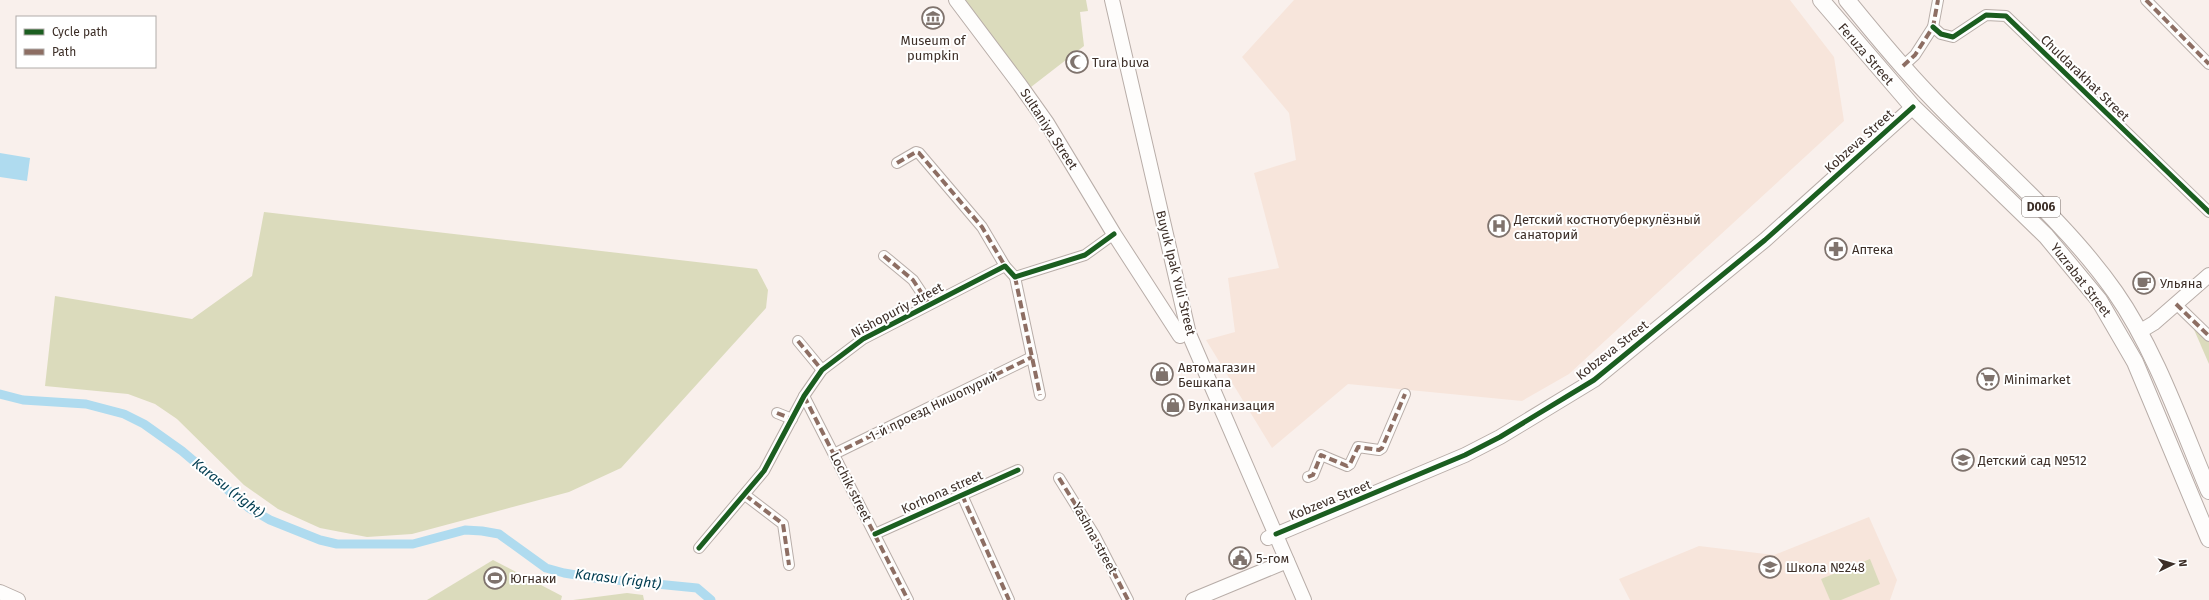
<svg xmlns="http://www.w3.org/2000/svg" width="2209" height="600" viewBox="0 0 2209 600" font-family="'Fira Sans',sans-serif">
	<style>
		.built { fill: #f7e5db }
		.green { fill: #dbdbbc }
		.water { fill: #afdbef }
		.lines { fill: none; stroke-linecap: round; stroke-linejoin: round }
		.canal { stroke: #afdbef; stroke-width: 9 }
		.street-casing { stroke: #b8ada8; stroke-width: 12 }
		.secondary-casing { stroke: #b8ada8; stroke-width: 16 }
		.primary-casing { stroke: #b8ada8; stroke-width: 18 }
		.street { stroke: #fefdfc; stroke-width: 10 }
		.secondary { stroke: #fefdfc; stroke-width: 14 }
		.primary { stroke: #fefdfc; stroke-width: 16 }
		.quiet { stroke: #8d6e63; stroke-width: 4; stroke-dasharray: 8 4; stroke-linecap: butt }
		.cycleway-casing { stroke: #fff; stroke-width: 8 }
		.cycleway { stroke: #1b5e20; stroke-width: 5 }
		.labels { text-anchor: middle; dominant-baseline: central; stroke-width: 4; stroke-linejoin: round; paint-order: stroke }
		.shield { fill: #fff; stroke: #776d68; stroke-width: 1 }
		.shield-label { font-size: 12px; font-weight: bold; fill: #3d2f28 }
		.poi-label { font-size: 13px; fill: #3d2f28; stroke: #fff; text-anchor: start }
		.street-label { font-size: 13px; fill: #3d2f28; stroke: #fff }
		.water-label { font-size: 14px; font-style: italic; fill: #003c50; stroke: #fff }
	</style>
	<rect width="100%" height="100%" fill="#f9f0ec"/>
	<g class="built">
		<path d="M1294 0H1790L1834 57 1844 121 1569 374 1522 401 1348 384 1272 448 1206 340 1235 332 1228 278 1279 268 1254 173 1296 160 1289 113 1242 57Z"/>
		<path d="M1869 517 1897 580 1890 600H1630L1619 579 1699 546 1774 555Z"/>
	</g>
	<g class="green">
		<path d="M964 0H1086L1088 11 1080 12 1084 46 1031 87Z"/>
		<path d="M264 212 757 269 768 290 766 308 621 468 569 492 412 534 367 537 320 528 278 509 244 485 177 419 155 404 128 394 45 386 55 296 192 319 252 276Z"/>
		<path d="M2192 325 2209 342V364Z"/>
		<path d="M1870 559 1880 584 1841 600H1830L1821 579Z"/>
		<path d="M493 560 562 596 561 600H427Z"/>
		<path d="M627 593 643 595 644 600H573Z"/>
	</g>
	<path class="water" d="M0 153 30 158 27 181 0 177Z"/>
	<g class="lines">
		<path class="canal" d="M0 394 23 400 86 404 124 414 144 424 182 451 249 508 270 520 320 540 337 544H413L465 530 482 531 499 534 546 568 564 573 595 578 697 588 711 600"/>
		<g class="street-casing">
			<g id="street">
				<path d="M2146 0 2209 64"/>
				<path d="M1933 27 1941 34 1953 37 1986 15 2006 16 2209 212"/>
				<path d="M1903 66 1915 55 1933 27 1938 0"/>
				<path d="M897 163 916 152 919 153 982 227 1005 266"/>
				<path d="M884 256 913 280 929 304"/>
				<path d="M1015 277 1040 395"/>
				<path d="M2176 304 2209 336"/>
				<path d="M798 341 822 370"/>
				<path d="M804 396 908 600"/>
				<path d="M777 413 792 419"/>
				<path d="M834 454 1032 357"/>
				<path d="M1308 477 1313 475 1321 455 1347 466 1350 464 1358 447 1379 450 1382 448 1405 394"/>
				<path d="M1059 478 1095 536 1128 600"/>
				<path d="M745 495 783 524 789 565"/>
				<path d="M962 495 1009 600"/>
				<path d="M875 534 1018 470"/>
				<path d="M699 548 764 471 804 396 822 370 863 339 1005 266 1015 277 1085 255 1114 234"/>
			</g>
		</g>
		<g class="secondary-casing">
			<g id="secondary">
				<path d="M956 0 1020 85 1047 123 1114 234 1180 336"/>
				<path d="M1112 0 1189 334 1304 600"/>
				<path d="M2139 332 2154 323 2209 275"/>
				<path d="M1268 538 1465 455 1500 437 1594 380 1765 240 1913 107"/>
				<path d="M0 592 18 600"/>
				<path d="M1193 600 1287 561"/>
			</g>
		</g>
		<g class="primary-casing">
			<g id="primary">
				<path d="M1821 0 1913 107 2046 236 2099 300 2135 362 2209 539"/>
				<path d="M1847 0C1873 32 1899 64 1928 94 1990 160 2063 218 2115 292 2155 349 2182 427 2209 491"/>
			</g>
		</g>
		<use href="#street" class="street"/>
		<use href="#secondary" class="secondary"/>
		<use href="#primary" class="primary"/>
		<g class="quiet">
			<path d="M2146 0 2209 64"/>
			<path d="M1903 66 1915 55 1933 27 1938 0"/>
			<path d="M897 163 916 152 919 153 982 227 1005 266"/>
			<path d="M884 256 913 280 929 304"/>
			<path d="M1015 277 1040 395"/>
			<path d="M2176 304 2209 336"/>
			<path d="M798 341 822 370"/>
			<path d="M804 396 908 600"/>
			<path d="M777 413 792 419"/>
			<path d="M834 454 1032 357"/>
			<path d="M1308 477 1313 475 1321 455 1347 466 1350 464 1358 447 1379 450 1382 448 1405 394"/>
			<path d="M1059 478 1095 536 1128 600"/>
			<path d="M745 495 783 524 789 565"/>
			<path d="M962 495 1009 600"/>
		</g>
		<g class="cycleway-casing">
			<g id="cycleway">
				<path d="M1933 27 1941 34 1953 37 1986 15 2006 16 2209 212"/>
				<path d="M875 534 1018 470"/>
				<path d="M1276 534 1465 455 1500 437 1594 380 1765 240 1913 107"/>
				<path d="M699 548 764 471 804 396 822 370 863 339 1005 266 1015 277 1085 255 1114 234"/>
			</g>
		</g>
		<use href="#cycleway" class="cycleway"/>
	</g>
	<defs>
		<g id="museum-ring" transform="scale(1.15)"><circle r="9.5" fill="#fff" stroke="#7f736d" stroke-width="1.5"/><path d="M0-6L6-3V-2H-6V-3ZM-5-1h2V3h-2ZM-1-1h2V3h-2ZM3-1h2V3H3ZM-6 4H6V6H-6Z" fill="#7f736d"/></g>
		<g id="mosque-ring" transform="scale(1.15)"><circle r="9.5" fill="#fff" stroke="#7f736d" stroke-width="1.5"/><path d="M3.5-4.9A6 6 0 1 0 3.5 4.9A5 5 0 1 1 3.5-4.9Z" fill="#7f736d"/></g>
		<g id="hospital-ring" transform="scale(1.15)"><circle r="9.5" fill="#fff" stroke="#7f736d" stroke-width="1.5"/><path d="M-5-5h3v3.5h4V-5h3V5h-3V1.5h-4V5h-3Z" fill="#7f736d"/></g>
		<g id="pharmacy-ring" transform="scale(1.15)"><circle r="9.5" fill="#fff" stroke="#7f736d" stroke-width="1.5"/><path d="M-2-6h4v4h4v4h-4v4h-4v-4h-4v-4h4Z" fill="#7f736d"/></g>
		<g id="cafe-ring" transform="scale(1.15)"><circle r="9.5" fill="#fff" stroke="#7f736d" stroke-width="1.5"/><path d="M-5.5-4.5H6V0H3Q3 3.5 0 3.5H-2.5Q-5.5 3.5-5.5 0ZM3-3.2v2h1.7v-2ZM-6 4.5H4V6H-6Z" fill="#7f736d"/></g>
		<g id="shop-ring" transform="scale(1.15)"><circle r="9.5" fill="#fff" stroke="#7f736d" stroke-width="1.5"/><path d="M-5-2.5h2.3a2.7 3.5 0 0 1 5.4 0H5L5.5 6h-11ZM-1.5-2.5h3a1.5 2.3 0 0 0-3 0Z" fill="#7f736d"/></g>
		<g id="supermarket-ring" transform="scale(1.15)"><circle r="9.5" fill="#fff" stroke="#7f736d" stroke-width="1.5"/><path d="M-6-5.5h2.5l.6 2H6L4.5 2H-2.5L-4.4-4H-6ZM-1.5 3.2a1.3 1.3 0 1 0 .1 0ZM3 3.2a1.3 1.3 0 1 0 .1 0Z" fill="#7f736d"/></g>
		<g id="school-ring" transform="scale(1.15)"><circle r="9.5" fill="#fff" stroke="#7f736d" stroke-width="1.5"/><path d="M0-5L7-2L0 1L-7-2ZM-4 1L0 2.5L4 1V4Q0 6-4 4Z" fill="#7f736d"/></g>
		<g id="civic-ring" transform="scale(1.15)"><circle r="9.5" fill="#fff" stroke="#7f736d" stroke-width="1.5"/><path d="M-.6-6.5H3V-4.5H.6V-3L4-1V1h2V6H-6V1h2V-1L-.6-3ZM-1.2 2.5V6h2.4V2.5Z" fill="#7f736d"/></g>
		<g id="stadium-ring" transform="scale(1.15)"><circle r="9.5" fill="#fff" stroke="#7f736d" stroke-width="1.5"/><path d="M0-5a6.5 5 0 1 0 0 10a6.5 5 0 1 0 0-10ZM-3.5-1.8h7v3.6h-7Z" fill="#7f736d"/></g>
	</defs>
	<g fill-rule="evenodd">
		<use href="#museum-ring" x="933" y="18"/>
		<use href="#mosque-ring" x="1077" y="62"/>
		<use href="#hospital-ring" x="1499" y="226"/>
		<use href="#pharmacy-ring" x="1836" y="249"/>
		<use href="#cafe-ring" x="2144" y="283"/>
		<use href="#shop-ring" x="1162" y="374"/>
		<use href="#supermarket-ring" x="1988" y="379"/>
		<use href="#shop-ring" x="1173" y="405"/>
		<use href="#school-ring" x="1963" y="460"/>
		<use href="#civic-ring" x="1240" y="558"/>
		<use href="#school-ring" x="1770" y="567"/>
		<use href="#stadium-ring" x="495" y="578"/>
	</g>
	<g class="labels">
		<rect class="shield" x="2022" y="197" width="38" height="20" rx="3"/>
		<g class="shield-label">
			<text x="2041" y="207">D006</text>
		</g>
		<g class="poi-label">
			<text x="933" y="40" text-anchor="middle">Museum of<tspan x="933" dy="15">pumpkin</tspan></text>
			<text x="1092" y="62">Tura buva</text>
			<text x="1514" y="219">Детский костнотуберкулёзный<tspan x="1514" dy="15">санаторий</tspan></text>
			<text x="1852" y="249">Аптека</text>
			<text x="2160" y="283">Ульяна</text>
			<text x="1178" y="367">Автомагазин<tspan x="1178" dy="15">Бешкапа</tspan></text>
			<text x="2004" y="379">Minimarket</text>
			<text x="1188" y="405">Вулканизация</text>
			<text x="1978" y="460">Детский сад №512</text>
			<text x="1256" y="558">5-гом</text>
			<text x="1786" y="567">Школа №248</text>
			<text x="510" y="578">Югнаки</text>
		</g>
		<g class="street-label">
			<text transform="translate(1866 54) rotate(49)">Feruza Street</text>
			<text transform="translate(2085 78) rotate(44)">Chuldarakhat Street</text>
			<text transform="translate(1049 129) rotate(57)">Sultаniya Street</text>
			<text transform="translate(1859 141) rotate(-42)">Kobzeva Street</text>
			<text transform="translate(1176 273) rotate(76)">Buyuk Ipak Yuli Street</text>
			<text transform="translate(2081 280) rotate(52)">Yuzrabat Street</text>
			<text transform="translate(897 310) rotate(-28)">Nishopuriy street</text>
			<text transform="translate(1612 350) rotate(-38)">Kobzeva Street</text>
			<text transform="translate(933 406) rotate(-26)">1-й проезд Нишопурий</text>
			<text transform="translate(851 487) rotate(63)">Lochik street</text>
			<text transform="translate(942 492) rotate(-24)">Korhona street</text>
			<text transform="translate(1330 500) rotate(-22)">Kobzeva Street</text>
			<text transform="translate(1095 538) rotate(61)">Yashna street</text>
		</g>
		<g class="water-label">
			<text transform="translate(228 488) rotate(38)">Karasu (right)</text>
			<text transform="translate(618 579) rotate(7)">Karasu (right)</text>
		</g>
	</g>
	<rect x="16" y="16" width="140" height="52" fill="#ffffff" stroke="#b1aca9"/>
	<rect x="24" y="29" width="20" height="6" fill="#1b5e20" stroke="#b1aca9"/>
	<text x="52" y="36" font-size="12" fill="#3d2f28">Cycle path</text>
	<rect x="24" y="49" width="20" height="6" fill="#8d6e63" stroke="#b1aca9"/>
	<text x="52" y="56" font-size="12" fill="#3d2f28">Path</text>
	<g transform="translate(2173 564) rotate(85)" stroke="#ffffff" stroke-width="3" paint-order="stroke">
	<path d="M0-3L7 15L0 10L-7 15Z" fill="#3d2f28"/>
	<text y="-6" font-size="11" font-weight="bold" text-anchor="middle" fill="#3d2f28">N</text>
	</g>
</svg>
